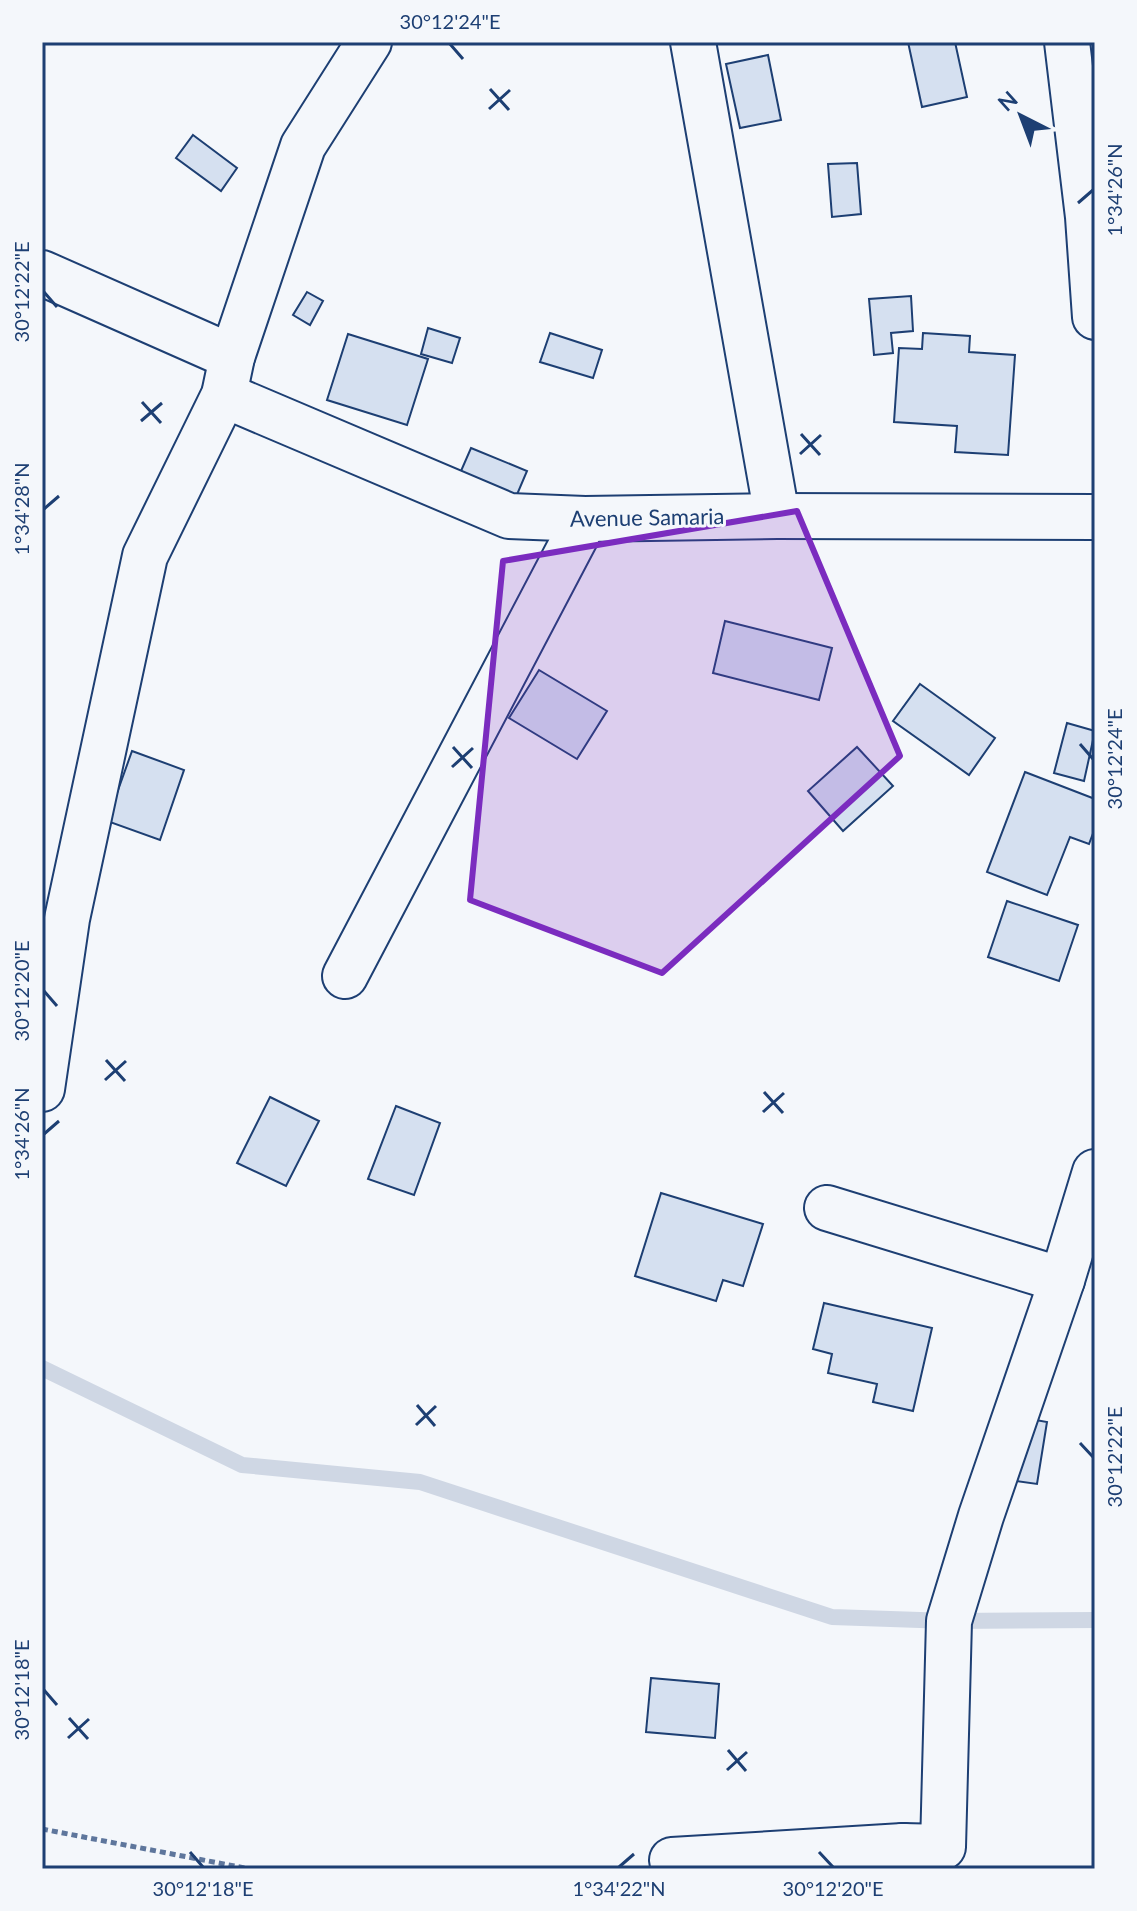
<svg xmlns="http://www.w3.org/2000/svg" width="1137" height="1911" viewBox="0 0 1137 1911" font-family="Lato,sans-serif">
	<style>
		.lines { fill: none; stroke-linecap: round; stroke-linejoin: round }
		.stream { stroke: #cfd7e4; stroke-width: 16 }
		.building { fill: #d5e0f0; stroke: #1d3f73; stroke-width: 2 }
		.minor-casing { stroke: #1d3f73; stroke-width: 48 }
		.path { stroke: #5e769c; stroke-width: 5; stroke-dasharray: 6 4; stroke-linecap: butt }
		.minor { stroke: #f4f7fb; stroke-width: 44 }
		.marked { fill: #7b2cbf; fill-opacity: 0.2; stroke: #7b2cbf; stroke-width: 6; stroke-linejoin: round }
		.ticks { fill: none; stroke: #1d3f73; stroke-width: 3 }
		.labels { text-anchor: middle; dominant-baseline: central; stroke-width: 6; stroke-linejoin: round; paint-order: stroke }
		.street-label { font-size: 22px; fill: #1d3f73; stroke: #f4f7fb }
		.neatline { fill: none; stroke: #1d3f73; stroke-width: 3 }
		.ticks-label { font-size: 20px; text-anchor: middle; fill: #1d3f73 }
	</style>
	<rect width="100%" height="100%" fill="#f4f7fb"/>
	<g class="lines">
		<path class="stream" d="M42 1368 242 1465 420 1482 832 1617 949 1621 1095 1620"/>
	</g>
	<g class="building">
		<path d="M908 42H955L967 97 922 107Z"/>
		<path d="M768 55 781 120 740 128 726 64Z"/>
		<path d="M193 135 237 168 221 191 176 158Z"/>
		<path d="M857 163 861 214 832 217 828 164Z"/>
		<path d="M307 292 323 301 310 325 293 315Z"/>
		<path d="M911 296 913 331 891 333 893 353 874 355 869 299Z"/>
		<path d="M428 328 460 338 452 363 421 354Z"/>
		<path d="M550 333 602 350 593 378 540 362Z"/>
		<path d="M923 333 970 336 969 352 1015 355 1008 455 955 452 957 426 894 422 899 348 922 349Z"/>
		<path d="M348 334 428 359 407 425 327 400Z"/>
		<path d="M471 448 527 471 510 511 454 487Z"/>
		<path d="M725 621 832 648 819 700 713 673Z"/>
		<path d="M539 670 607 711 577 759 509 718Z"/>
		<path d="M920 684 995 738 969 775 893 721Z"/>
		<path d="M1067 723 1095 731 1084 781 1054 773Z"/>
		<path d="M857 747 893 786 843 831 808 791Z"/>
		<path d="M132 751 184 770 160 840 107 821Z"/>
		<path d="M1025 772 1095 799V828L1089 844 1070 837 1047 895 987 872Z"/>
		<path d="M1007 901 1078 925 1059 981 988 957Z"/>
		<path d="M270 1097 319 1121 286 1186 237 1163Z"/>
		<path d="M396 1106 440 1123 414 1195 368 1179Z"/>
		<path d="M661 1193 763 1224 743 1286 723 1280 716 1301 635 1276Z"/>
		<path d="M824 1303 932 1328 913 1411 873 1402 877 1384 828 1373 832 1354 813 1349Z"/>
		<path d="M1019 1417 1047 1422 1037 1484 1008 1480Z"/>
		<path d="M651 1678 719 1684 715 1738 646 1732Z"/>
		<rect x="1006" y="1868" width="70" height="1"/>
	</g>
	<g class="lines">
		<g class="minor-casing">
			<g id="minor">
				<path d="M693 42 777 516"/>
				<path d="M1067 42 1088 217 1095 317"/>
				<path d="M42 273 232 357"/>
				<path d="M224 395 509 516 585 519 777 516 1095 517"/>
				<path d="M345 976 585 519"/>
				<path d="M42 1089 67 919 145 556 224 395 232 357 303 146 369 42"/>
				<path d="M827 1208 1062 1280"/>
				<path d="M903 1846 943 1847 949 1621 981 1516 1062 1280 1095 1172"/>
				<path d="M672 1860 903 1846V1869"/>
			</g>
		</g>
		<path class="path" d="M42 1829 250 1869"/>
		<use href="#minor" class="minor"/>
	</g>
	<path class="marked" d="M797 511 900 756 662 973 470 900 503 561Z"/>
	<path class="ticks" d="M450 44 463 59M490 89 509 110M489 109 510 90M1078 203 1093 190M44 292 57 307M142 402 161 423M141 421 162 403M801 434 820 455M800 454 821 435M44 509 59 496M1080 744 1093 759M453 747 472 768M452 767 473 748M44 991 57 1006M106 1060 125 1081M105 1080 126 1061M764 1092 783 1113M763 1112 784 1093M44 1134 59 1121M417 1405 435 1426M416 1425 436 1406M1080 1443 1093 1457M44 1690 57 1705M69 1718 88 1739M68 1738 89 1719M728 1750 746 1771M727 1770 747 1752M190 1852 203 1867M819 1852 833 1867M619 1867 634 1854"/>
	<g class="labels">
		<g class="street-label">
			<text transform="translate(647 517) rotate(-1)">Avenue Samaria</text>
		</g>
	</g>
	<rect width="1137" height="1911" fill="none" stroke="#f4f7fb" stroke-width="88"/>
	<g transform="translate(1021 116) rotate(318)" stroke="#f4f7fb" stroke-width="6" paint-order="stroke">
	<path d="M0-6L14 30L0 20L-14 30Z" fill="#1d3f73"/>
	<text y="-12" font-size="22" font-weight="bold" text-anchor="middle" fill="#1d3f73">N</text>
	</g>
	<rect x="44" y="44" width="1049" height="1823" class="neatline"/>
	<g class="ticks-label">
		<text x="450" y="29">30°12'24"E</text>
		<text transform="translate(1115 190) rotate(-90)" y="7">1°34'26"N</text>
		<text transform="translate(22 292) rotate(-90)" y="7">30°12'22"E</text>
		<text transform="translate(22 509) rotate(-90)" y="7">1°34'28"N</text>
		<text transform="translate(1115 759) rotate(-90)" y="7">30°12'24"E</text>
		<text transform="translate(22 991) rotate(-90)" y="7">30°12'20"E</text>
		<text transform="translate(22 1134) rotate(-90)" y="7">1°34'26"N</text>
		<text transform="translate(1115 1457) rotate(-90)" y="7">30°12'22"E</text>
		<text transform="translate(22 1690) rotate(-90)" y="7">30°12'18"E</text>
		<text x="203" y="1896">30°12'18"E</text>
		<text x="619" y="1896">1°34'22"N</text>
		<text x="833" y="1896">30°12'20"E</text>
	</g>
</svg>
